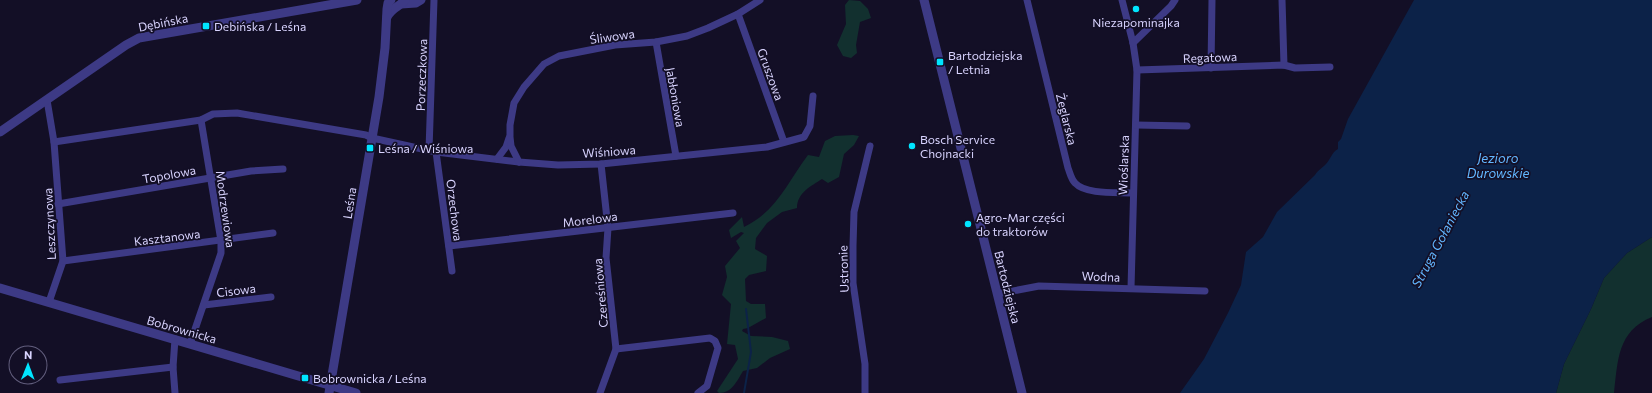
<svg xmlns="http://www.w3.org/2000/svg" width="1652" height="393" viewBox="0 0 1652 393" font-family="Commissioner,sans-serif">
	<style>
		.green { fill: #12302f }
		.water { fill: #0c2248 }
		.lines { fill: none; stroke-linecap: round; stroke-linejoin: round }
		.stream { stroke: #0c2248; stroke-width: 2 }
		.minor { stroke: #3d3a85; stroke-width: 7 }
		.tertiary { stroke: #3d3a85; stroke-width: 9 }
		.poi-dot { fill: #00e5ff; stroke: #130f26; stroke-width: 1.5 }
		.labels { text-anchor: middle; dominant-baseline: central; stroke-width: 3.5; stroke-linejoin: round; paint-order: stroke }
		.street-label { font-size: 12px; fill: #d9d4ff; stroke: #130f26 }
		.poi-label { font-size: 12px; fill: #d9d4ff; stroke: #130f26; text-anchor: start }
		.water-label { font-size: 13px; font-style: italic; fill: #62b6ff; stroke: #130f26 }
	</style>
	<rect width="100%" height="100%" fill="#130f26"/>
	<g class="green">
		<path d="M849 0 860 1 868 9 871 18 860 22 856 45 857 53 851 58 843 56 837 45 846 24 845 5Z"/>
		<path d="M853 135 859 136 854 145 844 154 839 177 828 183 822 179C811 186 797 193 797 208L782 212 767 223 756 238 755 249 767 256 766 271 749 275 745 279 746 301 751 304H765L766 318 748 328 743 329 742 331 751 336 772 337 788 341 790 349 770 358 757 368 743 371C737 381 732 393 719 393L717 391 738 359 735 345 727 344 731 304 722 295 727 277 725 266 740 248 736 241 744 233 741 232 731 238 729 230 742 217 744 227C777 211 787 183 808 155L819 157 825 141 835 136Z"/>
		<path d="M1652 237V317C1617 331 1618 361 1614 393H1556L1564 364 1591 309 1604 278 1627 253Z"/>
	</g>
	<path class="water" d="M1414 0H1652V237L1627 253 1604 278 1591 309 1564 364 1556 393H1180L1204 359 1228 313 1241 285 1246 252 1263 237 1277 212 1315 175C1318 170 1322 168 1326 164 1331 159 1331 153 1338 149V142L1341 139 1348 119Z"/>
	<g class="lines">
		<path class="stream" d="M744 393 751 352 746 309"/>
		<g class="minor">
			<path d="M1027 0 1068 168C1070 173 1071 179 1075 183 1086 195 1118 192 1133 193"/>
			<path d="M1122 0 1133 43 1137 70 1131 288"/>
			<path d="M1282 0 1284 65"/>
			<path d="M738 14 784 142"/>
			<path d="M656 42 676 156"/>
			<path d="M1133 43 1171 6 1175 0"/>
			<path d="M1211 68 1212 0"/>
			<path d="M1137 70 1284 65 1295 68 1330 67"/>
			<path d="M47 100 54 142 63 261 49 302"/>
			<path d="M1136 125 1187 126"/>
			<path d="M54 142 201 120 213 114 237 113 366 135 372 138 436 152 519 162 558 165 601 164 767 147 804 137 810 126 813 96"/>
			<path d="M429 150 434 0"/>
			<path d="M436 152 452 271"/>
			<path d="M497 159 506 147 509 138"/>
			<path d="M519 162 511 146 510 137V125L514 103 524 87 544 64 559 56 615 45 656 42 687 36 708 28 738 14 760 0"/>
			<path d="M58 204 251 171 283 169"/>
			<path d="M449 246 733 213"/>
			<path d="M63 261 273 233"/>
			<path d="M997 294 1039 286 1205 291"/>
			<path d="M204 305 271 297"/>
			<path d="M190 344 221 253V241L201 120"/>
			<path d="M616 349 710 338 715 341 718 348 707 386 698 393"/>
			<path d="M60 380 173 367"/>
			<path d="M175 393 173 367 175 339"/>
			<path d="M600 393 616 349 606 258 608 228 601 164"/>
			<path d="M865 393V364L853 283V246L854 212 870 146"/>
		</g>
		<g class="tertiary">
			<path d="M924 0 1022 393"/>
			<path d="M401 4 416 3 421 0"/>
			<path d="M387 17C393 6 400 7 405 0"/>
			<path d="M0 132 126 45 139 38 357 0"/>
			<path d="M0 288 356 393"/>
			<path d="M329 393 379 97 385 48 387 9 388 3 391 0"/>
		</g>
	</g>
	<g class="poi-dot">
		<circle cx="1136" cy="9" r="4"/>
		<rect x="202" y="22" width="8" height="8" rx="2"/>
		<rect x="936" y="58" width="8" height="8" rx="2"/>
		<circle cx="912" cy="146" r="4"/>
		<rect x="366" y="144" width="8" height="8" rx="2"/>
		<circle cx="968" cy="224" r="4"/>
		<rect x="301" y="374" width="8" height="8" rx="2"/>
	</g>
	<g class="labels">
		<g class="street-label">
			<text transform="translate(163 22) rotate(-11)">Dębińska</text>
			<text transform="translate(612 36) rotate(-8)">Śliwowa</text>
			<text transform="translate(1210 57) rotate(-2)">Regatowa</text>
			<text transform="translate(771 74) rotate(70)">Gruszowa</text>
			<text transform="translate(421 75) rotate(-88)">Porzeczkowa</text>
			<text transform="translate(676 97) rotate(80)">Jabłoniowa</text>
			<text transform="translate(1067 119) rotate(76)">Żeglarska</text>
			<text transform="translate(609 151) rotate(-4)">Wiśniowa</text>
			<text transform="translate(1123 165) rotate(-88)">Wioślarska</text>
			<text transform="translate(169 174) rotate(-10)">Topolowa</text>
			<text transform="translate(349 203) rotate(-81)">Leśna</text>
			<text transform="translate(226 209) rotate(82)">Modrzewiowa</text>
			<text transform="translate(455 210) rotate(83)">Orzechowa</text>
			<text transform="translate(590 219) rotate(-7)">Morelowa</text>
			<text transform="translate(49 224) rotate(-93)">Leszczynowa</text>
			<text transform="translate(167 237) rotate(-7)">Kasztanowa</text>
			<text transform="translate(843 269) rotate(-92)">Ustronie</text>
			<text transform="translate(1101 276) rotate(2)">Wodna</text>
			<text transform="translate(1008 287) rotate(76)">Bartodziejska</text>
			<text transform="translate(236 290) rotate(-7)">Cisowa</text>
			<text transform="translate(600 293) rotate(-95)">Czereśniowa</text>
			<text transform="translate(182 329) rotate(16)">Bobrownicka</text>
		</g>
		<g class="poi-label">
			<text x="1136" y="22" text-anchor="middle">Niezapominajka</text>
			<text x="214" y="26">Debińska / Leśna</text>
			<text x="948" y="55">Bartodziejska<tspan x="948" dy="14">/ Letnia</tspan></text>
			<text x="920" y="139">Bosch Service<tspan x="920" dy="14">Chojnacki</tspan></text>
			<text x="378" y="148">Leśna / Wiśniowa</text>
			<text x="976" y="217">Agro-Mar części<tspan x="976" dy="14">do traktorów</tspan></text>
			<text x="313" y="378">Bobrownicka / Leśna</text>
		</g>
		<g class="water-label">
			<text x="1498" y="158">Jezioro<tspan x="1498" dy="15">Durowskie</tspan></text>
			<text transform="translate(1440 239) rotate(-62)">Struga Gołaniecka</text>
		</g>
	</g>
	<g transform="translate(28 365) rotate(1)"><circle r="19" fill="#130f26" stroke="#625e7d"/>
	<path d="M0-3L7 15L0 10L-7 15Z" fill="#00e5ff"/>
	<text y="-6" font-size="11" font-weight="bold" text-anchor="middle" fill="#d9d4ff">N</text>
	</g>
</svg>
